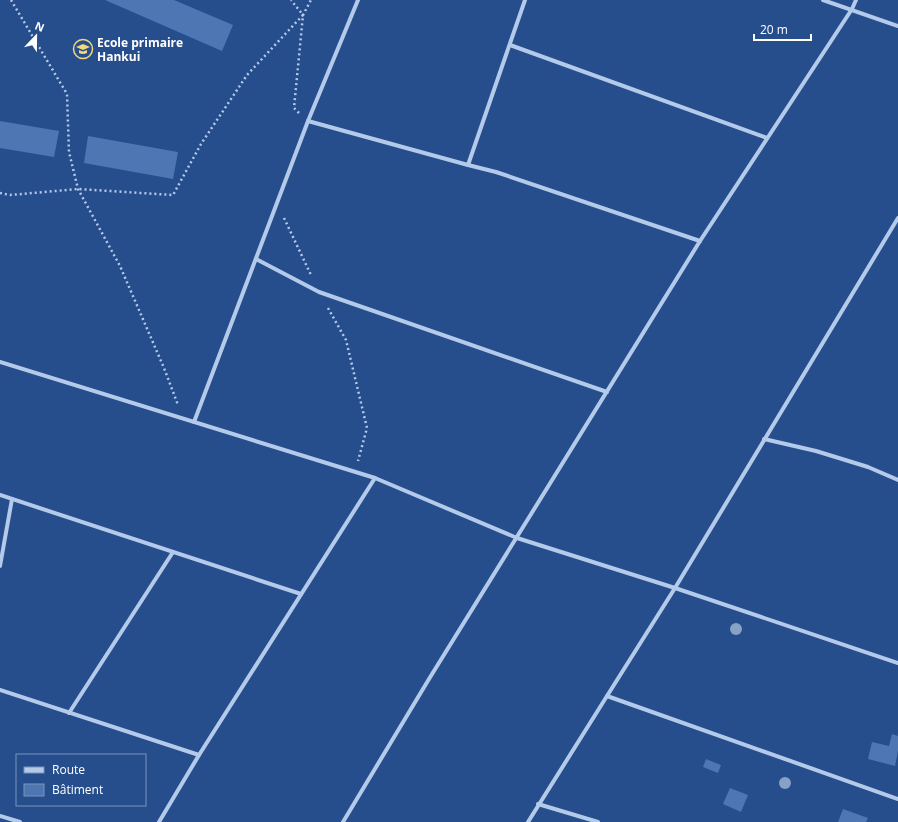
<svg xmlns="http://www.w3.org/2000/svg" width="898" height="822" viewBox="0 0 898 822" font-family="'Open Sans',sans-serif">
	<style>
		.building { fill: #4e76b3 }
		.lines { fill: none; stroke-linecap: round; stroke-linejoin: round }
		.path { stroke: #b4caea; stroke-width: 2.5; stroke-dasharray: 2 3; stroke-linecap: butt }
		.street { stroke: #b4caea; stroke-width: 4 }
		.tree { fill: #88a1c7 }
		.labels { text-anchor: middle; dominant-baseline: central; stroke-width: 4; stroke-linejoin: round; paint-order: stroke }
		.poi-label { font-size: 12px; font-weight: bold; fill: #fff; stroke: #264d8c; text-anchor: start }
	</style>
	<rect width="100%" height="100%" fill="#264d8c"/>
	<g class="building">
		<path d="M105 0H174L233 25 222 51Z"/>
		<path d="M0 121 59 131 54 157 0 148Z"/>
		<path d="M88 136 178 152 173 179 84 163Z"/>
		<path d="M892 734 898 736V751L895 766 868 759 872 742 889 746Z"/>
		<path d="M706 759 721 765 718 773 703 767Z"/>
		<path d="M730 788 748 795 741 812 723 804Z"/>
		<path d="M843 809 868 818 866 822H838Z"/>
	</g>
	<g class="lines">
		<g class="path">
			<path d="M11 0 67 94 69 152 78 189 120 266 164 368 178 405"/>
			<path d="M299 113 294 108 303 15 311 0"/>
			<path d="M0 193 10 195 78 189 173 195 201 144 247 75 303 15 291 0"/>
			<path d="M284 218 311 275"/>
			<path d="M328 308 346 340 367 428 358 461"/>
		</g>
		<g class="street">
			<path d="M823 0 898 26"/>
			<path d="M510 45 767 138"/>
			<path d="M308 121 358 0"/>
			<path d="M468 165 496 172 700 241"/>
			<path d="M898 218 675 588 607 696 898 799"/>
			<path d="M256 259 319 292 607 392"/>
			<path d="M0 362 375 478 517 538 675 588 898 663"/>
			<path d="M194 422 308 121 468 165 525 0"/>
			<path d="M764 439 816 451 868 467 898 480"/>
			<path d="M0 495 301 594"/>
			<path d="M0 566 12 499"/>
			<path d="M0 690 199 755"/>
			<path d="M69 713 173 552"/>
			<path d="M538 804 598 822"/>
			<path d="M0 816 20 822"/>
			<path d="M159 822 199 755 375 478"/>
			<path d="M343 822 429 679 700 241 852 9 856 0"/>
			<path d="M528 822 607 696"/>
		</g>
	</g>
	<g class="tree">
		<circle cx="736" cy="629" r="6"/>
		<circle cx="785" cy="783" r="6"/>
	</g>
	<defs>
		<g id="school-ring" transform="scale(1)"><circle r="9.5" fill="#264d8c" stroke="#f4d779" stroke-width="1.5"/><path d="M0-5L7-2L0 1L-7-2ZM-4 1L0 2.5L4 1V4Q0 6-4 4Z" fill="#f4d779"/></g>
	</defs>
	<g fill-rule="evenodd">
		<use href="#school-ring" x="83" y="49"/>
	</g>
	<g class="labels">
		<g class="poi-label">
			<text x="97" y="42">Ecole primaire<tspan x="97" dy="14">Hankui</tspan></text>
		</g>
	</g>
	<rect x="16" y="754" width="130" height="52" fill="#264d8c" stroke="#7d94ba"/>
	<rect x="24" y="767" width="20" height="6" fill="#b4caea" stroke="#7d94ba"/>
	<text x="52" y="774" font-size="12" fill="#ffffff">Route</text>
	<rect x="24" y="784" width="20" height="12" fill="#4e76b3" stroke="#7d94ba"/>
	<text x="52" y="794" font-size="12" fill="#ffffff">Bâtiment</text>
	<g transform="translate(36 36) rotate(22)" stroke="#264d8c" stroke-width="3" paint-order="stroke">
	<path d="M0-3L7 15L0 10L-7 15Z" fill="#ffffff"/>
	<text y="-6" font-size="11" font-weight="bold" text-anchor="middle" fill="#ffffff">N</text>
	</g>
	<path d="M754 34v6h57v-6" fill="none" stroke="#ffffff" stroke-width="2"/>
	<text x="760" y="34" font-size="12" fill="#ffffff" stroke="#264d8c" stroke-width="3" paint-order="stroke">20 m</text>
</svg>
